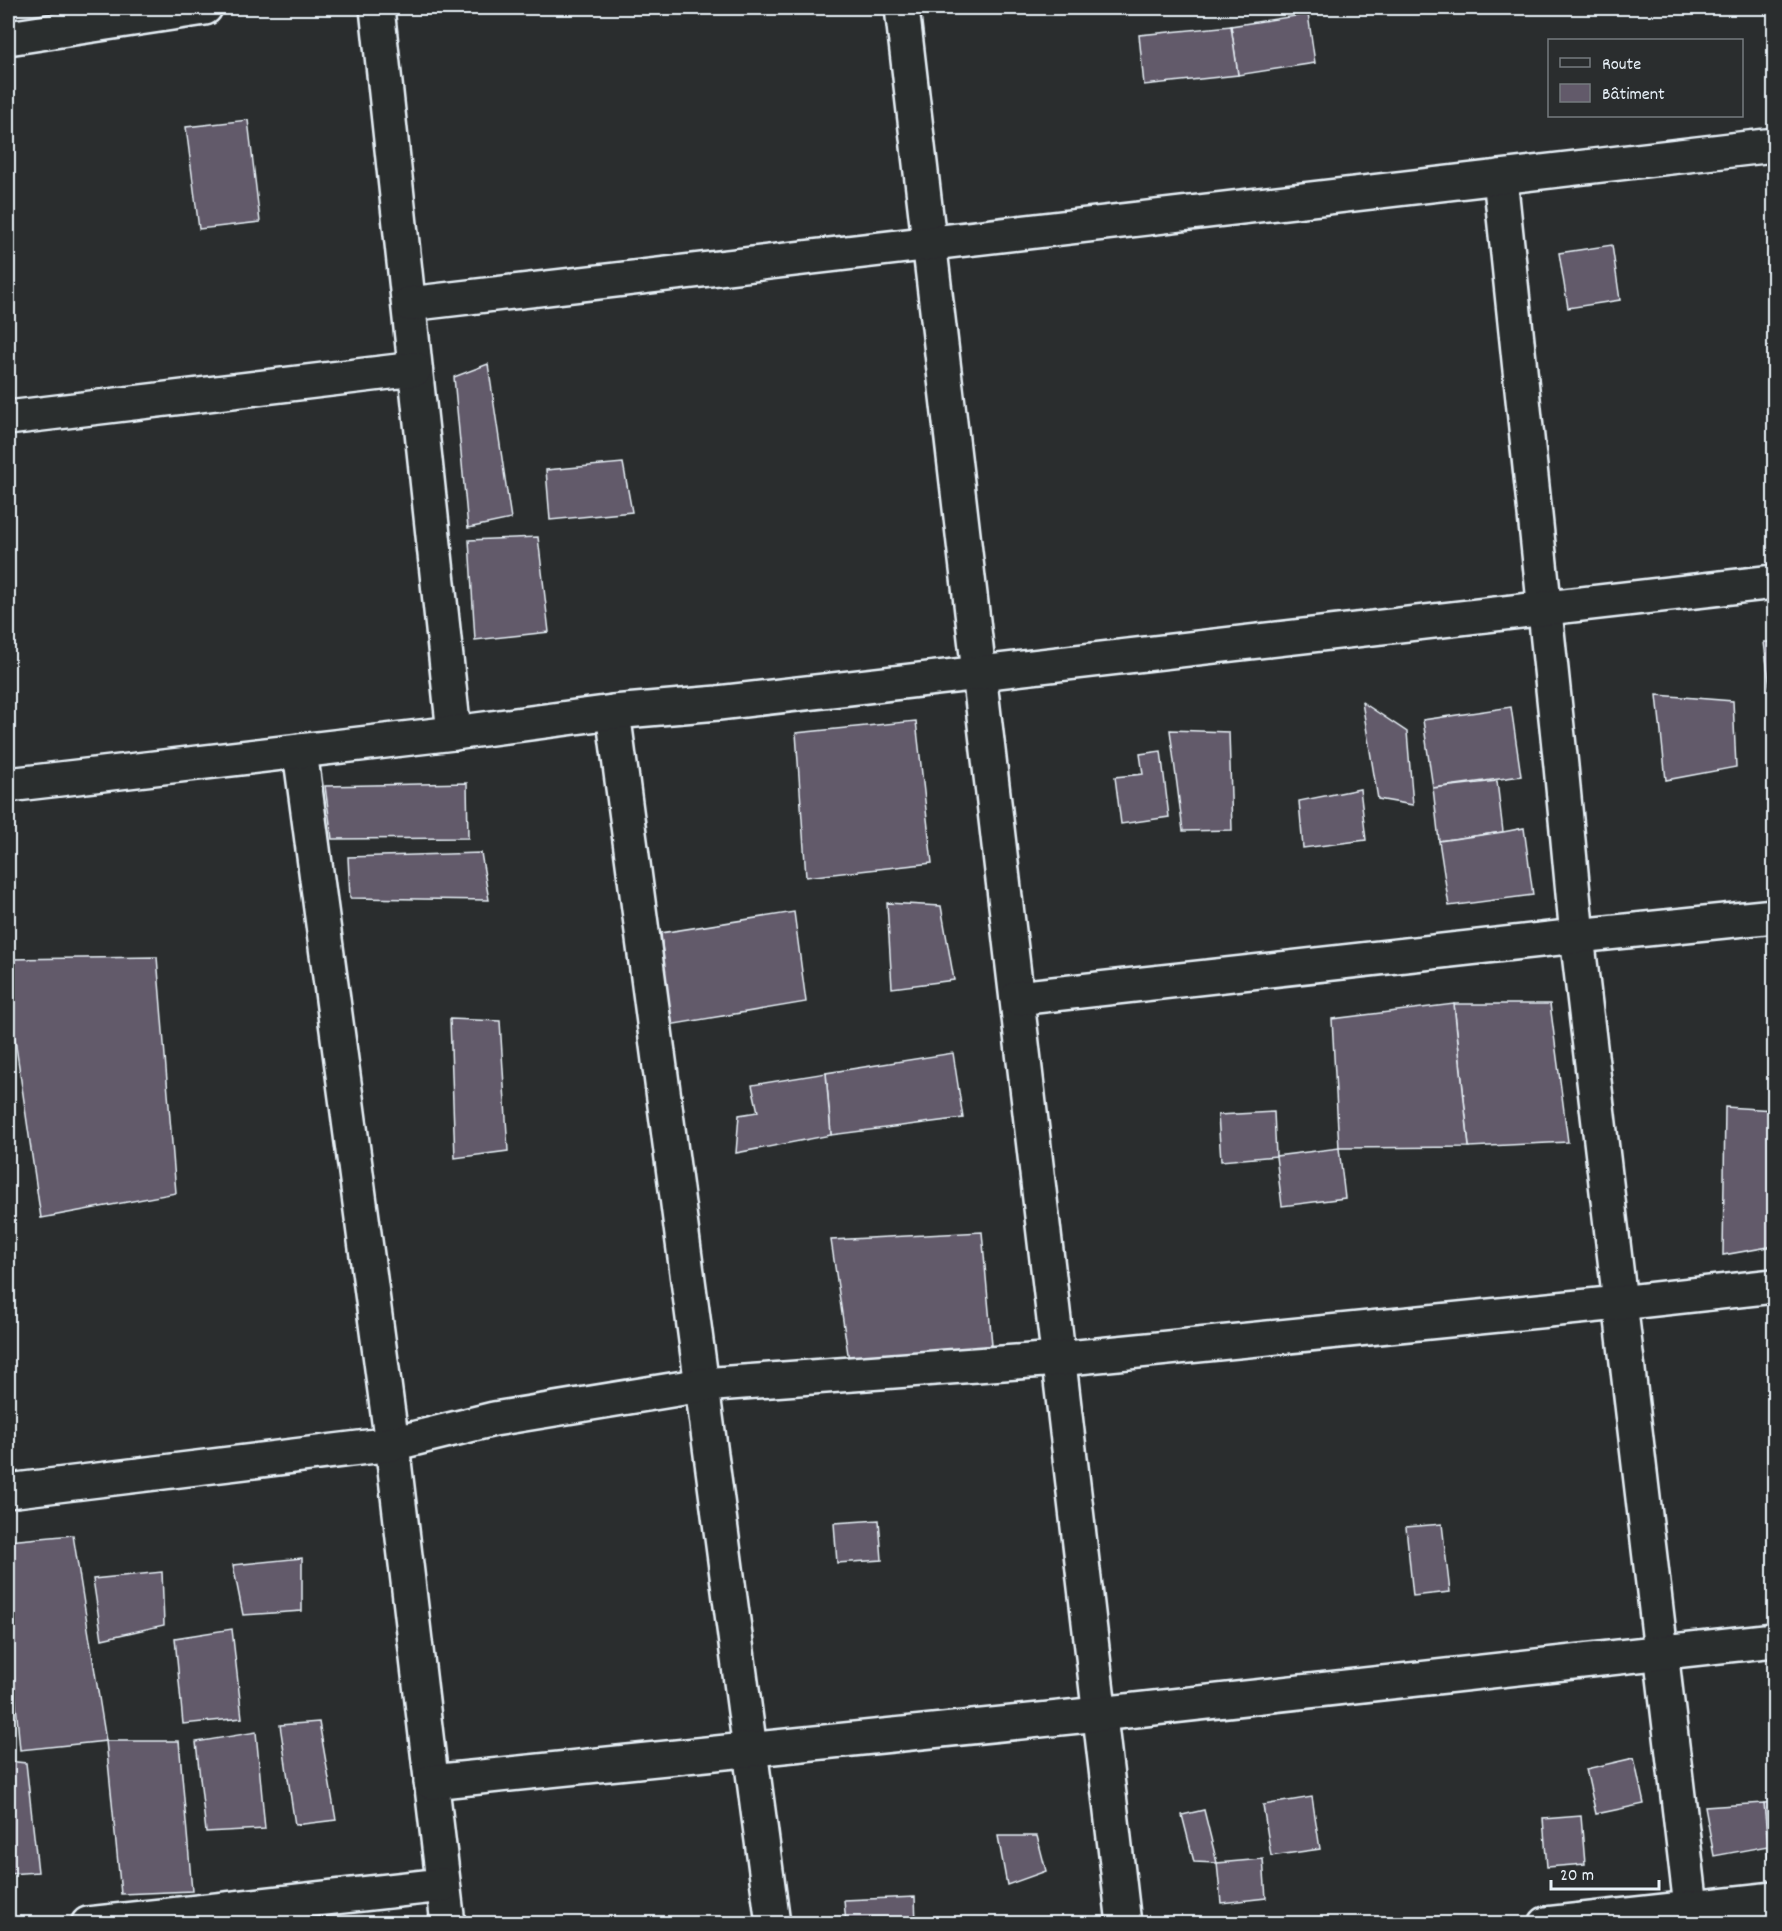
<svg xmlns="http://www.w3.org/2000/svg" width="1782" height="1931" viewBox="0 0 1782 1931" font-family="Dekko,sans-serif">
	<style>
		.building { fill: #625a6a; stroke: #e8f1f8; stroke-width: 1.5 }
		.lines { fill: none; stroke-linecap: round; stroke-linejoin: round }
		.street-casing { stroke: #e8f1f8; stroke-width: 38 }
		.street { stroke: #2a2d2e; stroke-width: 33 }
	</style>
	<rect width="100%" height="100%" fill="#2a2d2e"/>
	<filter id="ink" filterUnits="userSpaceOnUse"><feTurbulence type="fractalNoise" baseFrequency=".0167" numOctaves="2"/><feDisplacementMap in="SourceGraphic" scale="12" xChannelSelector="R" yChannelSelector="G"/><feConvolveMatrix kernelMatrix="1 2 1 2 8 2 1 2 1" color-interpolation-filters="sRGB"/></filter>
	<g filter="url(#ink)">
		<g class="building">
			<path d="M1308 14 1315 63 1238 75 1231 26Z"/>
			<path d="M1231 26 1238 75 1144 85 1139 35Z"/>
			<path d="M248 120 260 222 199 229 186 127Z"/>
			<path d="M1612 245 1620 300 1568 308 1559 253Z"/>
			<path d="M488 364 511 519 468 528 454 377Z"/>
			<path d="M623 463 632 512 550 520 546 470Z"/>
			<path d="M538 537 549 632 475 640 469 540Z"/>
			<path d="M1764 642H1774V720Z"/>
			<path d="M1657 695 1733 701 1736 767 1666 780Z"/>
			<path d="M1362 702 1407 732 1413 805 1378 799Z"/>
			<path d="M1511 707 1521 776 1433 788 1423 720Z"/>
			<path d="M916 721 932 863 806 877 796 733Z"/>
			<path d="M1170 730 1229 732 1232 830 1183 831Z"/>
			<path d="M1161 751 1169 817 1121 824 1115 777 1143 774 1140 754Z"/>
			<path d="M1497 781 1503 832 1439 841 1433 788Z"/>
			<path d="M467 783 468 838 332 839 325 786Z"/>
			<path d="M1360 789 1366 840 1303 848 1299 801Z"/>
			<path d="M1524 828 1533 895 1449 906 1439 841 1503 832Z"/>
			<path d="M481 853 489 900 350 898 348 857Z"/>
			<path d="M887 903 941 906 954 980 892 988Z"/>
			<path d="M794 912 806 1002 669 1025 661 933Z"/>
			<path d="M157 957 176 1193 41 1218 8 991V959Z"/>
			<path d="M1454 1004H1550L1568 1142 1469 1147Z"/>
			<path d="M1454 1004 1469 1147 1339 1148 1332 1019Z"/>
			<path d="M450 1019 500 1021 508 1151 455 1158Z"/>
			<path d="M953 1053 963 1118 831 1135 826 1073Z"/>
			<path d="M826 1073 831 1135 736 1153 739 1115 758 1112 752 1085Z"/>
			<path d="M1725 1107 1774 1110V1246L1723 1255Z"/>
			<path d="M1274 1112 1276 1156 1221 1161 1218 1115Z"/>
			<path d="M1339 1148 1345 1198 1282 1206 1276 1156Z"/>
			<path d="M982 1232 992 1345 851 1374 831 1240Z"/>
			<path d="M879 1520 882 1560 837 1563 834 1523Z"/>
			<path d="M1442 1524 1450 1592 1413 1596 1406 1527Z"/>
			<path d="M73 1535 106 1741 20 1750 8 1613V1541Z"/>
			<path d="M302 1558V1611L243 1615 233 1565Z"/>
			<path d="M162 1572 164 1625 102 1639 93 1579Z"/>
			<path d="M232 1629 242 1718 183 1724 175 1638Z"/>
			<path d="M319 1722 336 1820 295 1825 280 1725Z"/>
			<path d="M256 1732 265 1829 206 1832 196 1742Z"/>
			<path d="M106 1741H179L192 1891 121 1894Z"/>
			<path d="M1634 1758 1644 1804 1596 1814 1586 1769Z"/>
			<path d="M8 1761 26 1763 38 1872 8 1874Z"/>
			<path d="M1312 1797 1320 1849 1271 1856 1263 1805Z"/>
			<path d="M1774 1802V1858H1768L1764 1803Z"/>
			<path d="M1764 1803 1768 1846 1714 1856 1705 1807Z"/>
			<path d="M1204 1810 1217 1863 1194 1862 1182 1815Z"/>
			<path d="M1581 1816 1585 1864 1547 1867 1543 1819Z"/>
			<path d="M998 1836H1037L1046 1871 1007 1885Z"/>
			<path d="M1263 1859 1266 1898 1221 1903 1217 1863Z"/>
			<path d="M915 1897 916 1924H846L844 1900Z"/>
		</g>
		<g class="lines">
			<g class="street-casing">
				<g id="street">
					<path d="M377 8 454 733"/>
					<path d="M902 8 1124 1924"/>
					<path d="M8 38 205 8"/>
					<path d="M1500 177 1561 766 1577 936 1693 1924"/>
					<path d="M409 304 1774 145"/>
					<path d="M8 418 415 369"/>
					<path d="M613 712 773 1924"/>
					<path d="M300 751 392 1444 448 1924"/>
					<path d="M8 785 454 733 613 712 718 703 1774 582"/>
					<path d="M1017 998 1577 936 1774 916"/>
					<path d="M8 1491 392 1444 494 1419 702 1385 1058 1359 1619 1303 1774 1286"/>
					<path d="M431 1782 1099 1714 1774 1640"/>
					<path d="M88 1924 443 1885"/>
					<path d="M1546 1924 1774 1899"/>
				</g>
			</g>
			<use href="#street" class="street"/>
		</g>
	</g>
	<rect width="1782" height="1931" fill="none" stroke="#2a2d2e" stroke-width="30"/>
	<rect x="15" y="15" width="1752" height="1901" fill="none" stroke="#e8f1f8" stroke-width="2" filter="url(#ink)"/>
	<rect x="1548" y="39" width="195" height="78" fill="#2a2d2e" stroke="#767b7f" stroke-width="1.5"/>
	<rect x="1560" y="58" width="30" height="9" fill="#2a2d2e" stroke="#767b7f" stroke-width="1.5"/>
	<text x="1602" y="69" font-size="18" fill="#e8f1f8">Route</text>
	<rect x="1560" y="84" width="30" height="18" fill="#625a6a" stroke="#767b7f" stroke-width="1.5"/>
	<text x="1602" y="99" font-size="18" fill="#e8f1f8">Bâtiment</text>
	<path d="M1551 1880v9h108v-9" fill="none" stroke="#e8f1f8" stroke-width="3"/>
	<text x="1560" y="1880" font-size="18" fill="#e8f1f8" stroke="#2a2d2e" stroke-width="4.5" paint-order="stroke">20 m</text>
</svg>
